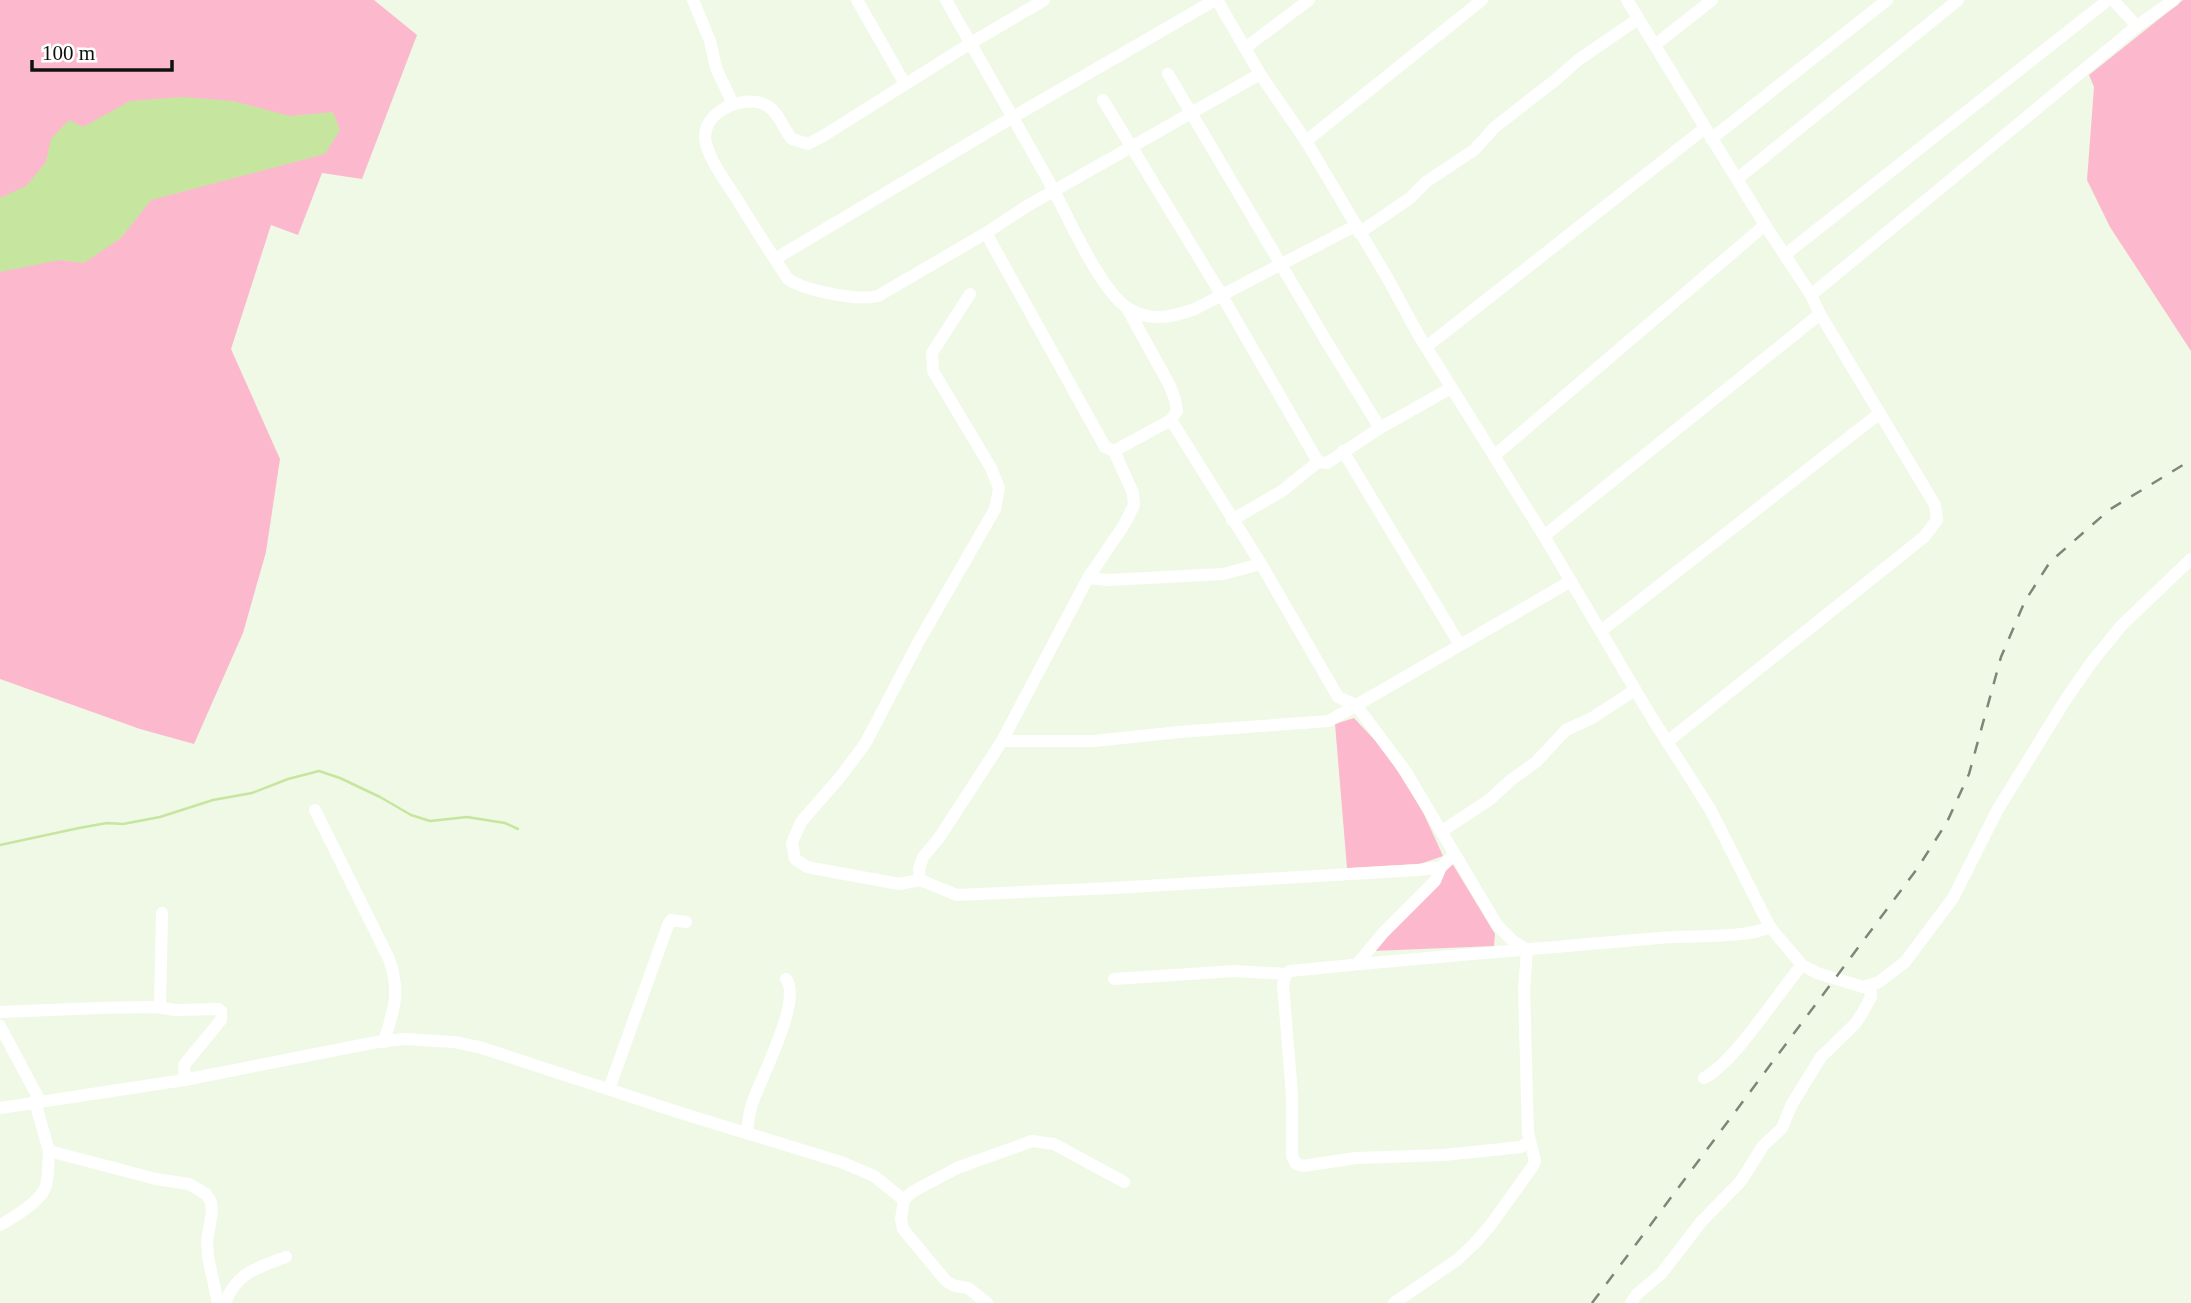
<svg xmlns="http://www.w3.org/2000/svg" width="2191" height="1303" viewBox="0 0 2191 1303" font-family="'Times New Roman',serif">
	<style>
		.green { fill: #fcb9ce }
		.water { fill: #c6e69f }
		.lines { fill: none; stroke-linecap: round; stroke-linejoin: round }
		.stream { stroke: #c6e69f; stroke-width: 2.5 }
		.minor { stroke: #fff; stroke-width: 12 }
		.rail { stroke: #7f8579; stroke-width: 2.5; stroke-dasharray: 12 12; stroke-linecap: butt }
	</style>
	<rect width="100%" height="100%" fill="#f0f9e6"/>
	<g class="green">
		<path d="M0 0H374L417 35 362 179 322 173 298 235 271 225 231 349 280 459 266 552 243 633 194 744 140 729 0 679Z"/>
		<path d="M2183 0H2191V351L2110 227 2087 180 2094 87 2089 75Z"/>
		<path d="M1354 718 1385 751 1423 812 1443 856 1420 864 1347 868 1335 724Z"/>
		<path d="M1452 863 1495 934 1494 946 1373 951Z"/>
	</g>
	<path class="water" d="M183 97 233 101 290 116 333 112 340 130 325 154 151 200 121 238 84 263 60 260 0 272V198L26 186 46 162 51 139 69 120 83 127 130 101Z"/>
	<g class="lines">
		<path class="stream" d="M0 845 79 828 107 823 123 824 160 817 213 800 252 793 288 779 319 771 340 778 380 797 411 815 430 821 467 817 505 823 518 829"/>
		<g class="minor">
			<path d="M693 0 710 41 716 68 733 104"/>
			<path d="M857 0 905 84"/>
			<path d="M946 0C981 62 1017 124 1052 187 1068 217 1101 292 1129 309 1151 322 1172 317 1195 309L1355 226"/>
			<path d="M1044 0 971 43 823 136 808 144 792 139C783 129 779 112 766 105 743 93 698 113 706 144 711 162 725 181 735 196 752 224 770 252 788 279 806 291 857 301 878 296L986 233 1027 206 1260 74"/>
			<path d="M1217 0 1260 74 1306 141 1388 279 1418 334 1544 536 1652 718 1710 809 1770 927 1802 965 1817 973 1863 987 1879 982 1905 962 1953 898 1998 809 2066 699 2091 663 2121 626 2191 559"/>
			<path d="M1627 0 1765 225 1811 295 1820 314 1935 505 1937 520 1924 537 1667 742"/>
			<path d="M2113 0 2137 26"/>
			<path d="M1655 45 1712 0"/>
			<path d="M1245 48 1309 0"/>
			<path d="M1168 74 1328 344 1380 428"/>
			<path d="M1103 100 1221 294 1318 462 1327 463 1380 428 1451 388"/>
			<path d="M1711 139 1887 0"/>
			<path d="M1306 141 1482 0"/>
			<path d="M1737 179 1958 0"/>
			<path d="M986 233 1105 447 1114 451 1171 420 1177 411 1175 400 1170 386 1127 308"/>
			<path d="M1359 233 1410 198 1426 182 1474 150 1495 127 1558 78 1578 60 1638 19"/>
			<path d="M1786 254 2108 0"/>
			<path d="M775 259 1013 117 1215 0"/>
			<path d="M1811 295 2137 26 2174 0"/>
			<path d="M1426 347 1705 128"/>
			<path d="M1171 420 1261 564 1338 697 1356 705 1406 772 1497 925 1513 941 1527 950 1524 989 1528 1133 1535 1161 1533 1166 1489 1227 1474 1244 1457 1260 1394 1303"/>
			<path d="M1114 451 1133 493 1134 505 1124 525 1088 578 1002 741 939 838 923 857 919 869 920 880 957 895 1113 888 1418 870 1441 867 1454 855"/>
			<path d="M1343 451 1460 645"/>
			<path d="M1494 456 1765 225"/>
			<path d="M1232 520 1282 491 1318 462"/>
			<path d="M1544 536 1820 314"/>
			<path d="M1088 578 1109 580 1223 574 1261 564"/>
			<path d="M1601 631 1880 413"/>
			<path d="M1002 741H1094L1179 732 1329 721 1571 581"/>
			<path d="M315 810 389 959C401 993 394 1008 384 1042"/>
			<path d="M1442 831 1489 800 1511 780 1536 762 1566 730 1592 718 1635 690"/>
			<path d="M920 880 899 884 807 867 795 859 792 843 801 822 841 776 865 744 919 641 995 509 999 488 991 468 933 371 932 353 970 294"/>
			<path d="M1357 964 1384 932 1435 881 1441 867"/>
			<path d="M1114 979 1235 971 1286 974"/>
			<path d="M160 1007 162 913"/>
			<path d="M0 1012 97 1008 155 1007 176 1010 218 1009 221 1011V1020L184 1065 185 1080"/>
			<path d="M0 1026 40 1101"/>
			<path d="M1704 1078C1734 1063 1777 994 1802 965"/>
			<path d="M609 1089 668 925 671 920 686 922"/>
			<path d="M35 1102 49 1151 156 1179 189 1184 206 1194 211 1202 212 1212 207 1241 208 1257 218 1303"/>
			<path d="M0 1108 184 1080 377 1042 404 1039 454 1042 479 1047 684 1114 841 1162 874 1176 904 1200"/>
			<path d="M747 1132C748 1123 749 1113 752 1104 760 1079 803 1000 786 979"/>
			<path d="M1529 1141 1521 1147 1444 1155 1356 1158 1303 1166 1296 1164 1292 1156V1095L1283 985 1286 974 1290 971C1413 958 1536 949 1659 938 1689 935 1745 939 1770 927"/>
			<path d="M0 1225C13 1218 43 1200 46 1185 49 1175 48 1162 49 1151"/>
			<path d="M225 1303C237 1272 257 1268 286 1257"/>
			<path d="M987 1303 968 1288 955 1286 946 1281 903 1229 901 1219 904 1200 912 1192 957 1168 1032 1141 1054 1144 1124 1182"/>
			<path d="M1631 1303 1637 1294 1661 1274 1701 1222 1741 1181 1763 1146 1782 1128 1792 1104 1821 1057 1855 1024 1863 1012 1871 997 1870 986"/>
		</g>
		<path class="rail" d="M1592 1303 1917 869 1947 822 1969 774 2001 657 2025 601 2050 562 2109 510 2191 460"/>
	</g>
	<path d="M32 60v10h140v-10" fill="none" stroke="#0f120c" stroke-width="3.5"/>
	<text x="42" y="60" font-size="21" fill="#0f120c" stroke="#ffffff" stroke-width="5" paint-order="stroke">100 m</text>
</svg>
